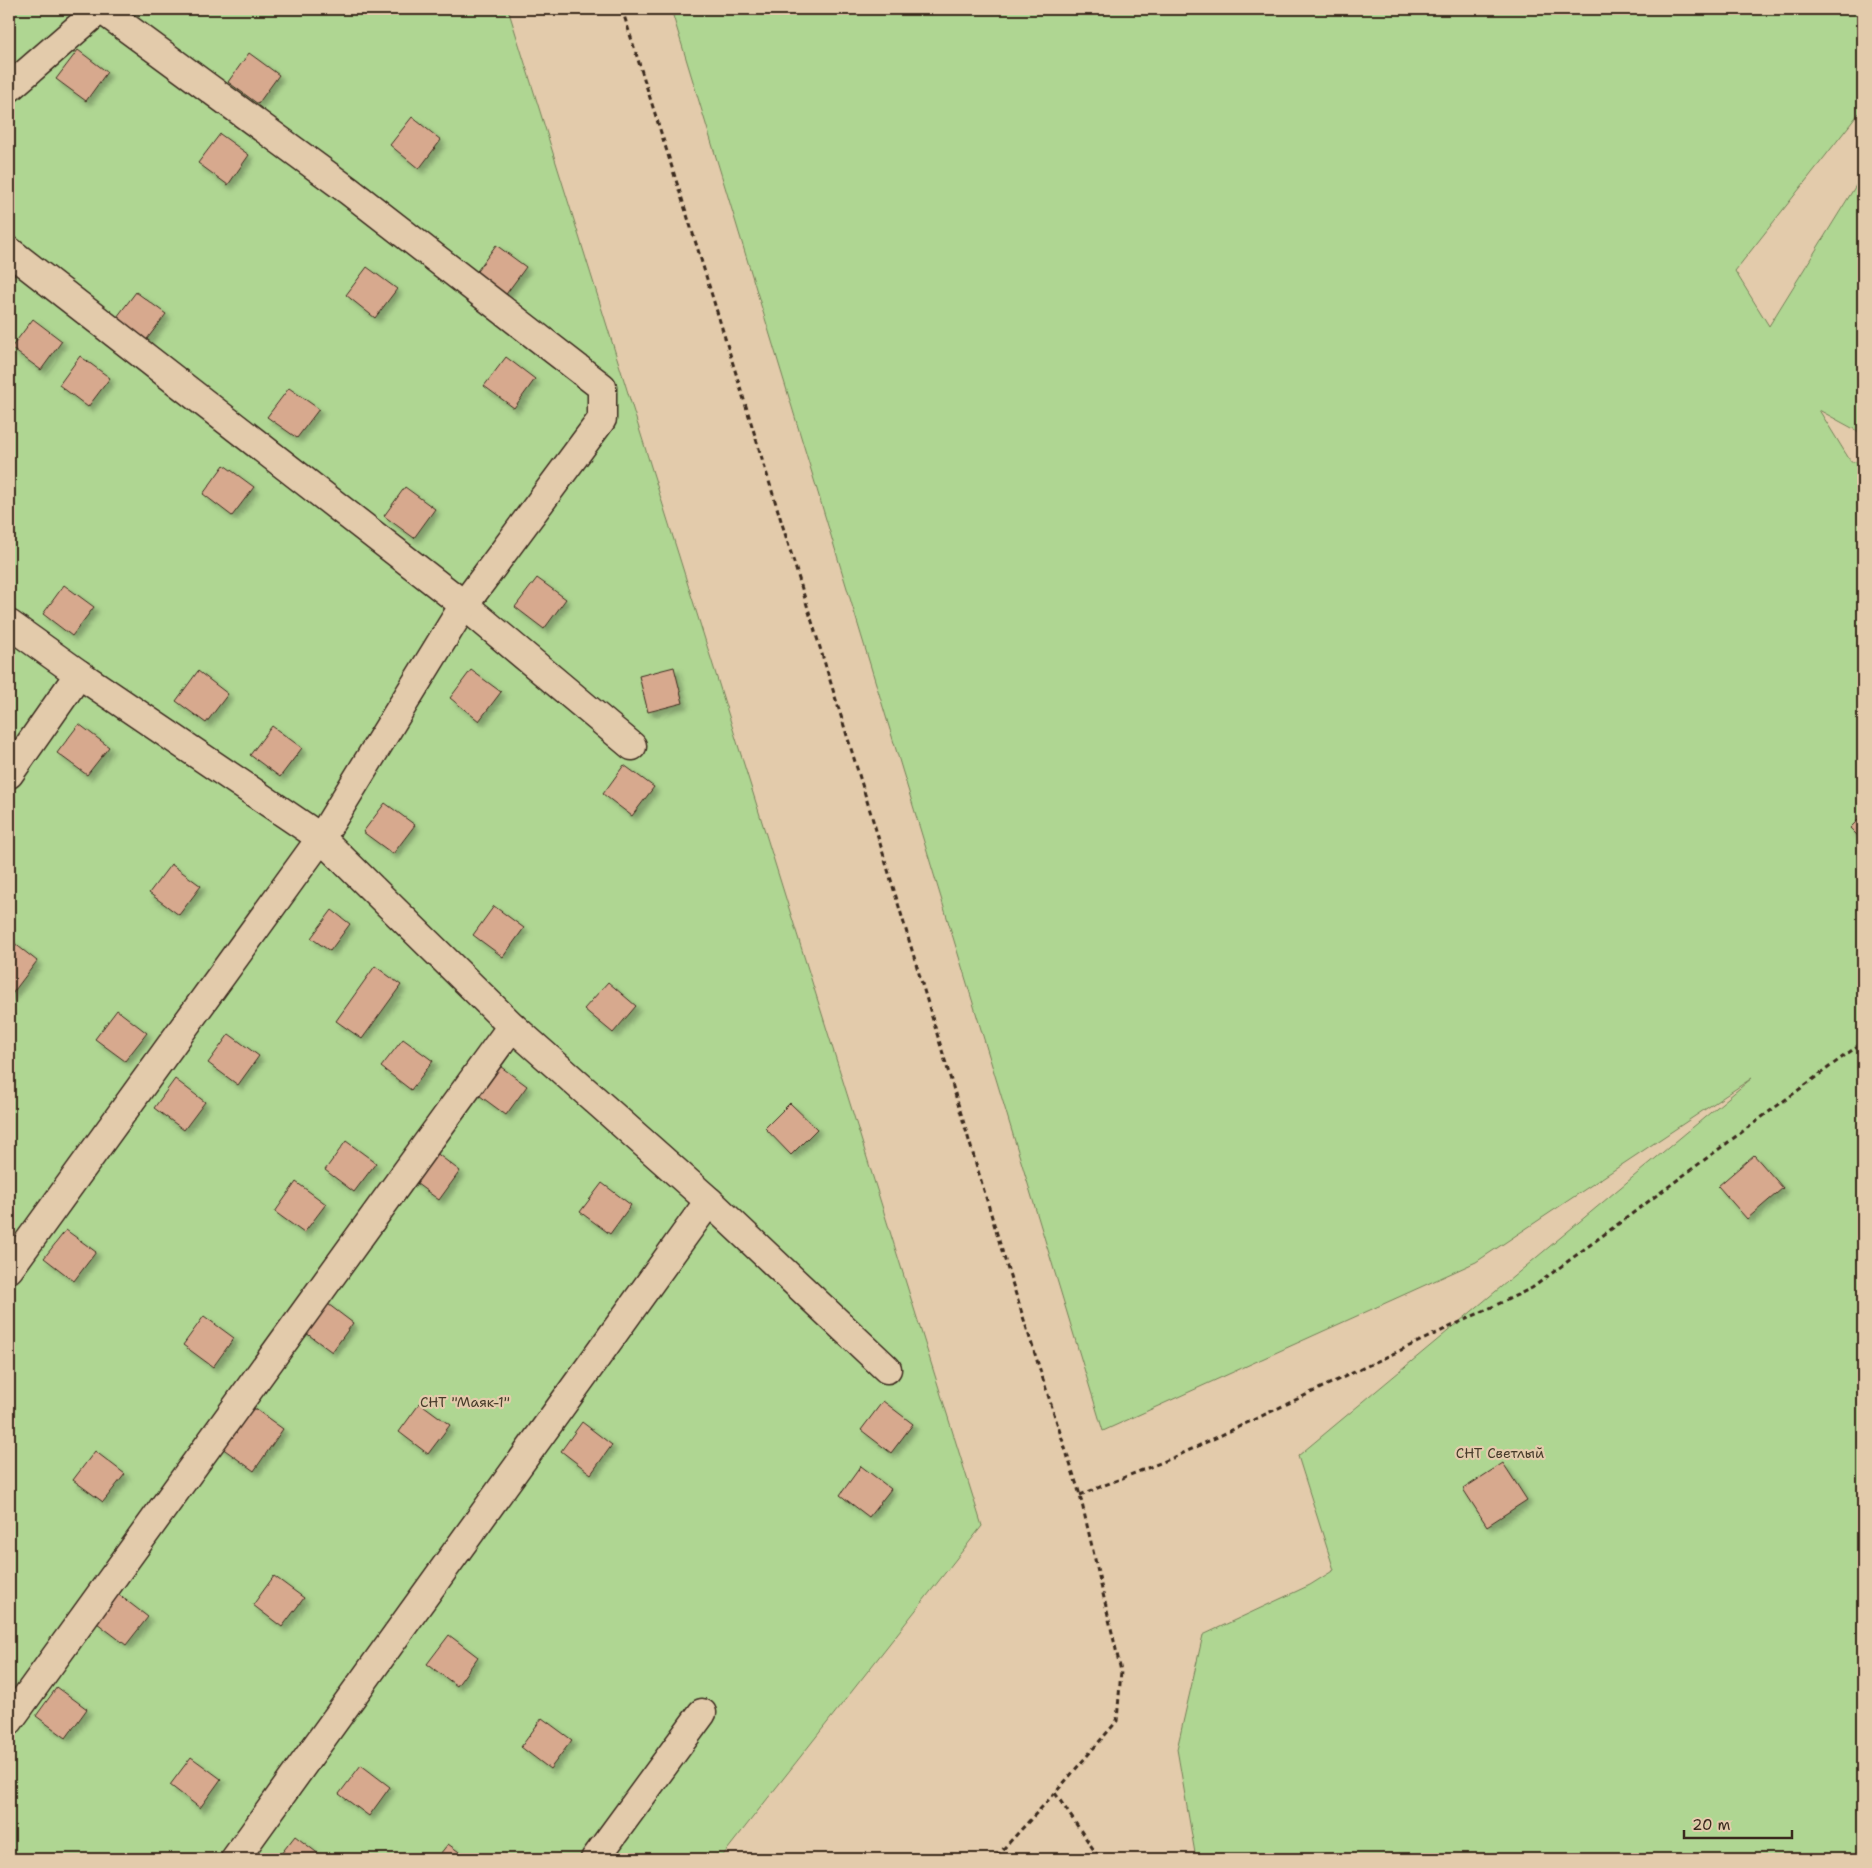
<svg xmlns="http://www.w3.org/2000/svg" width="1872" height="1868" viewBox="0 0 1872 1868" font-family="'Shantell Sans',sans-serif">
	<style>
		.green { fill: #afd692; stroke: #758058 }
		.building { fill: #d7a98e; stroke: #3b2a1e; filter: url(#shadow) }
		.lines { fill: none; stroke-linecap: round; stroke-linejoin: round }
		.minor-casing { stroke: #3b2a1e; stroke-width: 31 }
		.path { stroke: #3b2a1e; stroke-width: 3; stroke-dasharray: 5 4; stroke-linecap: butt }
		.minor { stroke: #e3cbab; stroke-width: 28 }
		.labels { text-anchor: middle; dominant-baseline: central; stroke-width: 4.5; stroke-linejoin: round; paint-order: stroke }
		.park-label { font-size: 14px; fill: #473b2a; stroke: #e3cbab }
	</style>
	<defs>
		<filter id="shadow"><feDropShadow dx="4.5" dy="4.5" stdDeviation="2.5" flood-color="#0004"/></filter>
	</defs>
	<rect width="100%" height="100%" fill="#e3cbab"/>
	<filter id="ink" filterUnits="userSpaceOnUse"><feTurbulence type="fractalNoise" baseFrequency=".02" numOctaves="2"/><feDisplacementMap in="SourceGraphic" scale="10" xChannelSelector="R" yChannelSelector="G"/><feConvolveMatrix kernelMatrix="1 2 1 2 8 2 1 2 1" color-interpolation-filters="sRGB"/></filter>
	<g filter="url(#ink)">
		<g class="green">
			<path d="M9 9H508L982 1526 720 1859H9Z"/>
			<path d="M671 9H1863V108L1735 271 1769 326 1863 174V434L1819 410 1851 462 1863 461V1859H1196L1177 1749 1203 1635 1310 1585 1334 1570 1298 1456 1752 1078 1476 1262 1103 1431Z"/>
		</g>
		<g class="building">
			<path d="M78 50 107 72 86 101 56 79Z"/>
			<path d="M249 53 279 75 258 104 228 82Z"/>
			<path d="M412 117 441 140 419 169 390 145Z"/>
			<path d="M220 134 249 155 228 185 198 163Z"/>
			<path d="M496 245 526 267 504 297 475 274Z"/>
			<path d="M367 267 397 289 375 318 346 295Z"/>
			<path d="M136 292 166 314 144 343 114 321Z"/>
			<path d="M33 319 62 341 41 370 11 348Z"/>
			<path d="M80 356 110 378 88 407 59 385Z"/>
			<path d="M506 357 535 379 514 408 484 386Z"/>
			<path d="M289 388 319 409 297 438 267 417Z"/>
			<path d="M224 465 254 487 232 516 203 494Z"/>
			<path d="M405 487 435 509 414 538 384 516Z"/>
			<path d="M537 578 566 599 544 629 515 607Z"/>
			<path d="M64 585 94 607 72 636 43 614Z"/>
			<path d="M674 667 683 703 648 712 639 676Z"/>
			<path d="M471 670 501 692 479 721 450 698Z"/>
			<path d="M198 671 228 694 206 723 176 701Z"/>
			<path d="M79 724 109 747 87 775 57 753Z"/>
			<path d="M272 726 302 748 280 777 250 755Z"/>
			<path d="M624 765 654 787 632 816 603 794Z"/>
			<path d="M385 803 415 825 393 854 363 832Z"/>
			<path d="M1863 815V841L1850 828Z"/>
			<path d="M171 864 201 886 179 915 149 893Z"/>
			<path d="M494 906 524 928 503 957 473 935Z"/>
			<path d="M332 910 350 924 330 951 311 938Z"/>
			<path d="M9 939 37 961 9 998Z"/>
			<path d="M375 966 401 985 362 1039 336 1021Z"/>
			<path d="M608 982 636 1006 613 1033 584 1009Z"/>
			<path d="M117 1010 147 1033 125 1061 95 1039Z"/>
			<path d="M229 1034 259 1056 238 1085 208 1063Z"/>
			<path d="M403 1039 433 1061 411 1090 381 1067Z"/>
			<path d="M497 1064 527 1086 506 1115 476 1093Z"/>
			<path d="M175 1079 205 1102 184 1130 154 1108Z"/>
			<path d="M790 1103 817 1129 791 1155 765 1128Z"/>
			<path d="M346 1141 376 1163 354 1192 325 1170Z"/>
			<path d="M431 1149 460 1171 439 1200 409 1178Z"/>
			<path d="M1754 1155 1783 1188 1747 1219 1718 1186Z"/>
			<path d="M296 1182 326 1204 304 1233 275 1212Z"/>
			<path d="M602 1183 631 1205 610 1234 580 1212Z"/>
			<path d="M66 1230 96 1252 74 1281 44 1258Z"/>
			<path d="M324 1301 353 1323 332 1352 302 1330Z"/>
			<path d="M204 1316 234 1338 213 1367 183 1345Z"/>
			<path d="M883 1401 913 1424 891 1453 861 1430Z"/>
			<path d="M247 1403 283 1429 254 1471 218 1445Z"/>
			<path d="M420 1403 450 1425 428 1454 399 1432Z"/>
			<path d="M582 1422 612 1445 591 1474 561 1451Z"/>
			<path d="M95 1451 125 1474 103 1502 73 1480Z"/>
			<path d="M1503 1463 1527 1500 1487 1526 1463 1489Z"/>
			<path d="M861 1466 891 1489 869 1517 840 1495Z"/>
			<path d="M274 1576 304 1598 282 1627 253 1605Z"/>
			<path d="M118 1594 148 1617 126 1645 97 1623Z"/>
			<path d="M449 1635 478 1657 457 1686 427 1664Z"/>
			<path d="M57 1687 87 1709 66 1738 36 1716Z"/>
			<path d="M542 1718 572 1740 550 1769 521 1747Z"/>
			<path d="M191 1757 221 1779 200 1808 170 1785Z"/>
			<path d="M361 1765 390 1787 369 1816 339 1794Z"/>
			<path d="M295 1836 324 1858 323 1859H277Z"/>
			<path d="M448 1844 469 1859H436Z"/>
		</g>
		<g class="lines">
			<g class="minor-casing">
				<g id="minor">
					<path d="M9 88 100 9"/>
					<path d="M9 251 464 605 632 746"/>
					<path d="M9 624 79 674 321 838 512 1026 709 1201 887 1369"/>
					<path d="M9 774 79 674"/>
					<path d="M9 1269 321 838 464 605 602 419V387L349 191 101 9"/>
					<path d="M9 1721 512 1026"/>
					<path d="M235 1859 709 1201"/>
					<path d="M595 1859 702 1713"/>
				</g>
			</g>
			<g class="path">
				<path d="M622 9 699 253 879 840 1003 1254 1080 1495 1121 1671 1117 1721 1055 1793 994 1859"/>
				<path d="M1080 1495 1175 1457 1532 1288 1863 1042"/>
				<path d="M1055 1793 1100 1859"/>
			</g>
			<use href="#minor" class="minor"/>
		</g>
	</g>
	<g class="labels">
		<g class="park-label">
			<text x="465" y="1402">СНТ "Маяк-1"</text>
			<text x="1500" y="1453">СНТ Светлый</text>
		</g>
	</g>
	<rect width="1872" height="1868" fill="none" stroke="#e3cbab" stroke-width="30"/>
	<rect x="15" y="15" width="1842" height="1838" fill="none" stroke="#3b2a1e" stroke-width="2" filter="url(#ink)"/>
	<path d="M1684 1830v8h108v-8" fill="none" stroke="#3b2a1e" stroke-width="2.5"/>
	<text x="1692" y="1830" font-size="15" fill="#3b2a1e" stroke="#e3cbab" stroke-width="4" paint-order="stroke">20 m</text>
</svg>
